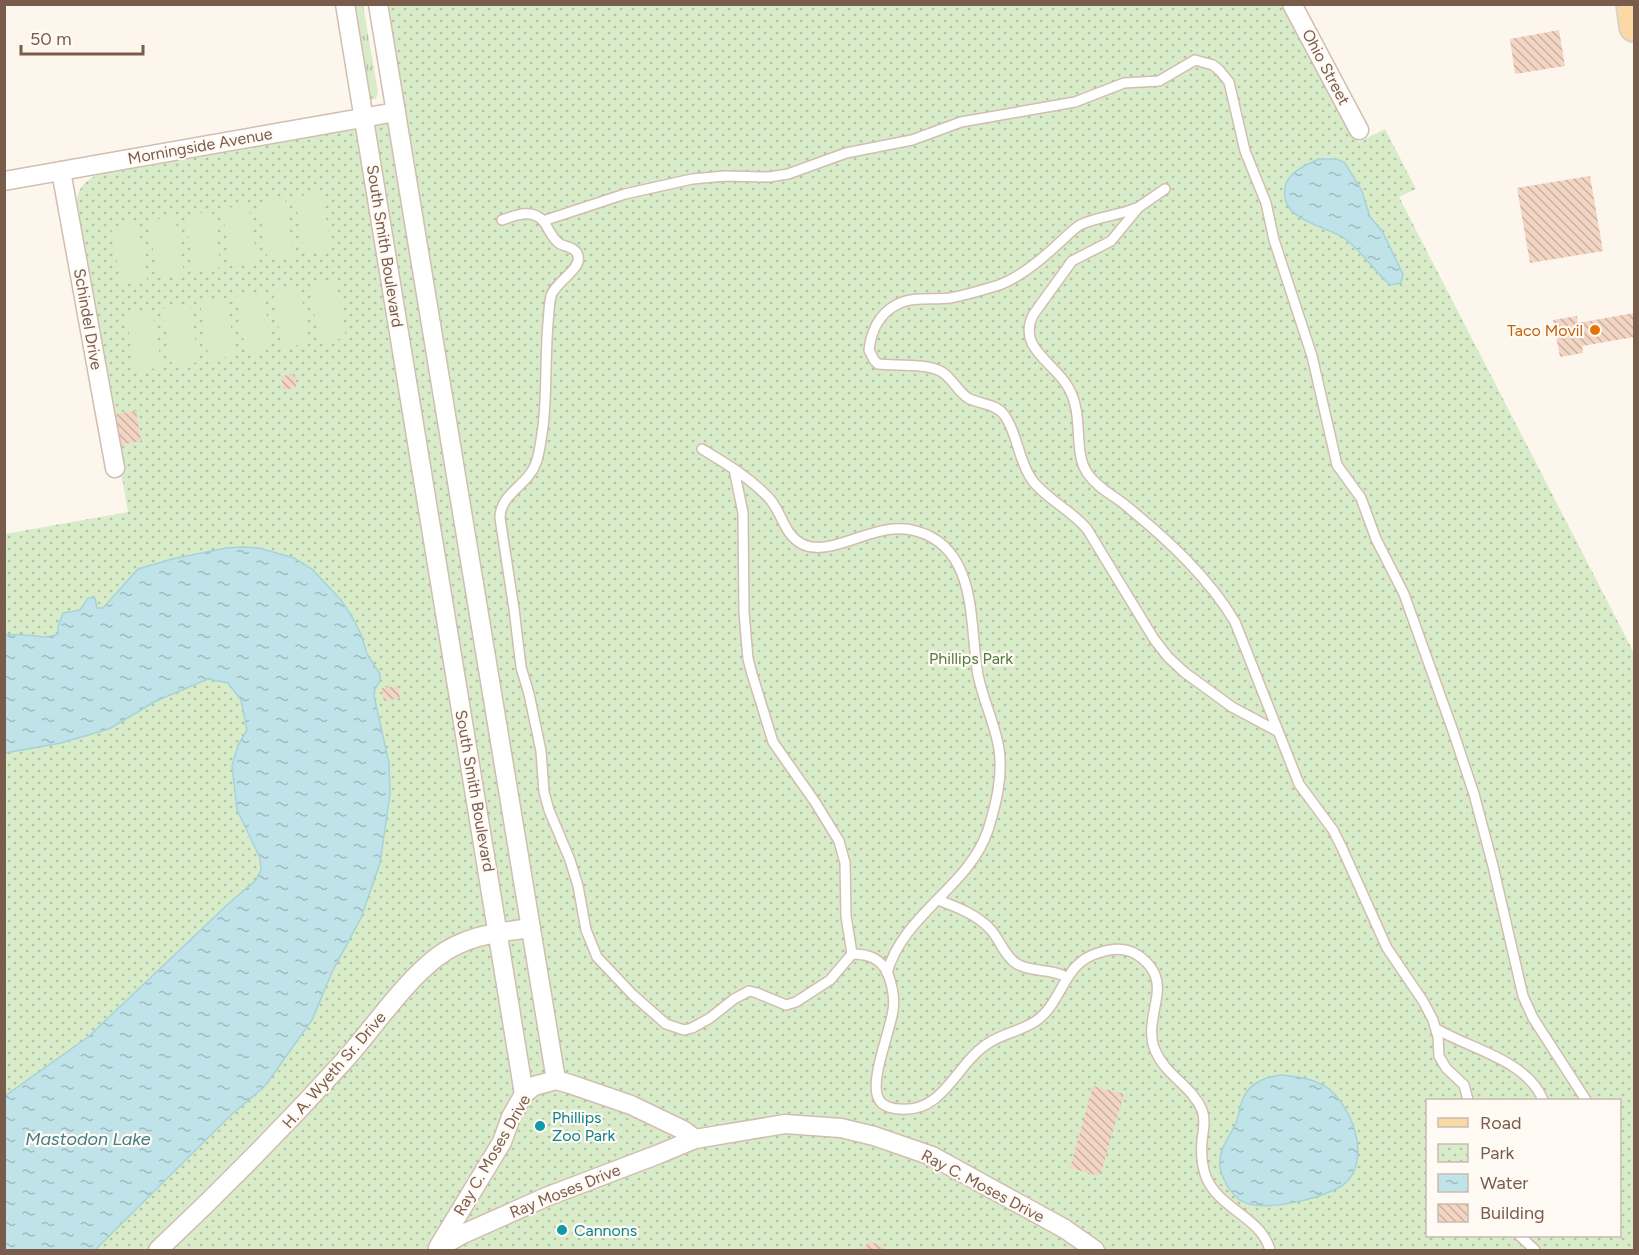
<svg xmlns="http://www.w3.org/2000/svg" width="1639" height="1255" viewBox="0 0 1639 1255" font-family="Figtree,sans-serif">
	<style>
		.grass { fill: url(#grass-tufts) }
		.park { fill: url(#park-dots); fill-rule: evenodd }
		.pitch { fill: #d8ecc9 }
		.water { fill: url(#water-ripples); stroke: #a5d3da; stroke-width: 1.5 }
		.building { fill: url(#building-back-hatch) }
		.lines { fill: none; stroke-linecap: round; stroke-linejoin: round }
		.service-casing { stroke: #d1beb0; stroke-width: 12 }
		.minor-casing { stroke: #d1beb0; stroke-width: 21 }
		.primary-casing { stroke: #dad1cd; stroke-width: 32 }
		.service { stroke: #fff; stroke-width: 9 }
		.minor { stroke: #fff; stroke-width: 18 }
		.primary { stroke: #fbd9a5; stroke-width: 28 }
		.food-dot { fill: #e8710a; stroke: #fffaf3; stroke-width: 2 }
		.culture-dot { fill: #0f9aa8; stroke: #fffaf3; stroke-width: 2 }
		.labels { text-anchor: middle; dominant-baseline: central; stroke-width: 4.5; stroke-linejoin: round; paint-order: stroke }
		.street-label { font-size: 16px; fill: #7a5c4d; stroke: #fffaf3 }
		.food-label { font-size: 16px; fill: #c56008; stroke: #fffaf3; text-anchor: end }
		.park-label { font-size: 16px; fill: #537a41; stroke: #fffaf3 }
		.culture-label { font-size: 16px; fill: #0d838f; stroke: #fffaf3; text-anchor: start }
		.water-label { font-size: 18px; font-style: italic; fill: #437c86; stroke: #fffaf3 }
	</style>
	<defs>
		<pattern id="grass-tufts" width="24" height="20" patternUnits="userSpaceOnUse" patternTransform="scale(1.5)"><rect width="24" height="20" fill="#d8ecc9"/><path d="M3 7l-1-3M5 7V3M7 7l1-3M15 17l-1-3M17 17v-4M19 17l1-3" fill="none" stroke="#b4c2a5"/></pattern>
		<pattern id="park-dots" width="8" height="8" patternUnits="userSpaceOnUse" patternTransform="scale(1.5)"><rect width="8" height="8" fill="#d8ecc9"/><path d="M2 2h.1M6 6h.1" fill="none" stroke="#b4c2a5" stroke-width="1.8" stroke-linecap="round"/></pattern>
		<pattern id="water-ripples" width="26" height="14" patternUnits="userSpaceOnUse" patternTransform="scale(1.5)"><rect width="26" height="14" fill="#bfe3e8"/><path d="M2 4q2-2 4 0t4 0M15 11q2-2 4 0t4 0" fill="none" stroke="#a0bbbe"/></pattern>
		<pattern id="building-back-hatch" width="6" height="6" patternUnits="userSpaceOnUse" patternTransform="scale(1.5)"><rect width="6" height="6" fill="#f3d5c3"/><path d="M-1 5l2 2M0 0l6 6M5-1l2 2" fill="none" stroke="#cab0a1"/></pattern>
	</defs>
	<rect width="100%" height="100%" fill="#fdf6ec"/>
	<path class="grass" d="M350 5H363L378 92 376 99 368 100Z"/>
	<g class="park">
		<path d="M384 5H1284L1359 142 1385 129 1416 189 1399 197 1634 653V1250H95L231 1115 265 1086 312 1020 380 863 379 718 374 696 375 689 380 681V674L367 654 361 634 312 569 279 553 259 548H226L158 562 138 570 103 608H97L95 604 84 603 80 610H71L58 627V634C41 641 23 635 5 635V534L128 512 79 231C77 206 70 188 97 175L403 121ZM1428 1100H1620V1236H1428Z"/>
		<path d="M208 679 228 683 241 700 247 731C225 767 232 802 249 838 255 849 263 860 260 872 255 888 233 899 222 910 178 952 135 995 89 1035 63 1058 32 1075 5 1096L4 753 61 743 109 729 156 701Z"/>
	</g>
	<g class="pitch">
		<path d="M322 192 331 250 304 254 295 197Z"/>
		<path d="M285 198 294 256 268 260 258 203Z"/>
		<path d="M248 204 258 262 231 266 222 209Z"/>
		<path d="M212 211 221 267 194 272 185 215Z"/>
		<path d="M175 216 184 274 158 278 148 221Z"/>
		<path d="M138 222 147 280 121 284 111 227Z"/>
		<path d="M336 280 346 338 319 342 310 285Z"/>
		<path d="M300 286 309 343 282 348 273 291Z"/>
		<path d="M263 292 272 349 246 354 236 296Z"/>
		<path d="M226 298 236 356 209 360 200 303Z"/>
		<path d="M189 304 199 362 172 366 162 309Z"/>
		<path d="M152 311 162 367 135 372 126 315Z"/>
	</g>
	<g class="water">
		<path d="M1319 159H1336L1344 162 1348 168 1362 191 1370 217 1382 231 1401 270 1403 275 1401 283 1390 285C1374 271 1362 251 1344 238 1324 225 1279 220 1285 188 1287 172 1306 165 1319 159Z"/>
		<path d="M243 547 259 548 294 558 312 569 341 600 352 617 361 634 367 654 380 674V681L375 689 374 696 389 763 390 794 380 863 361 918 332 972 312 1020 265 1086 231 1115 95 1250H5V1096L88 1037 228 904 256 880 261 870 260 858 237 810 232 766 238 745 247 730 241 700 228 683 208 679 156 701 109 729 61 743 5 753V635C11 635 18 634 25 635 38 635 44 640 58 634V627L63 613 80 610 88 598H95L97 608H103L138 569 172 559 226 548Z"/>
		<path d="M1281 1075C1297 1076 1316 1079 1329 1089 1355 1110 1374 1169 1338 1188 1317 1199 1260 1214 1240 1200 1235 1197 1231 1191 1228 1187 1224 1180 1220 1173 1220 1166 1218 1149 1230 1137 1236 1123 1239 1116 1239 1108 1242 1101 1248 1084 1265 1077 1281 1075Z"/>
	</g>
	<g class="building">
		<path d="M1559 30 1565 66 1515 74 1510 39Z"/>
		<path d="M1590 176 1603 251 1530 263 1517 188Z"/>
		<path d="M1634 313V337L1582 346 1583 353 1560 357 1553 320 1577 316 1578 323Z"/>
		<path d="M295 374 296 388 283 390 281 376Z"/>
		<path d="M136 411 141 441 120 445 116 414Z"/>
		<path d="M398 686 400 698 384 701 382 688Z"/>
		<path d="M1093 1086 1124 1094 1100 1176 1070 1168Z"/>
		<path d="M869 1242 882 1245 884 1250H861Z"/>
	</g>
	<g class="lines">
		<g class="service-casing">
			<g id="service">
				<path d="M1165 189 1139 207 1111 241 1072 261 1033 315C1017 348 1054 362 1068 387 1085 415 1072 452 1088 474 1098 489 1117 497 1130 509 1169 541 1209 578 1235 622L1299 784 1333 830 1342 848 1387 948 1423 1001 1433 1020 1438 1037 1439 1056 1446 1068 1464 1085 1468 1100"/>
				<path d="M1136 208C1118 216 1098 216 1080 225 1072 230 1066 237 1059 243 1042 259 1021 277 999 285 983 290 966 295 950 298 932 300 912 296 896 305 879 314 871 332 869 350L874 360 878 364C896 366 928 363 942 372 953 379 958 392 968 398 981 405 996 403 1005 416 1018 435 1018 460 1032 480 1046 499 1070 509 1087 529L1154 639 1168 657 1184 672 1232 707 1277 731"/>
				<path d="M502 220C516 215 533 208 544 222 549 229 552 239 560 244 566 247 576 247 578 256 582 269 555 282 551 296 549 304 549 314 548 323 545 358 547 393 543 427 541 439 540 452 536 463 528 486 500 493 500 518L514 609 521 667 529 694 541 751 544 792 549 810 570 860 578 886 586 930 597 957 633 995 666 1024 684 1030 692 1028 710 1018 734 999 749 991 757 993 786 1005 796 1002 830 980 852 954C868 954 881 958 888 974 892 985 895 998 893 1010 891 1030 867 1085 880 1101 884 1107 894 1109 900 1109 944 1113 956 1064 987 1044 1001 1034 1021 1031 1036 1021 1063 1002 1063 963 1098 953 1107 950 1115 948 1125 950 1137 952 1150 963 1155 975 1164 996 1144 1024 1155 1050 1165 1075 1192 1086 1202 1110 1206 1120 1203 1131 1202 1141 1201 1153 1202 1166 1206 1177 1219 1209 1261 1217 1270 1250"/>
				<path d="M543 221 625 194 692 179 725 176 769 177 788 174 846 153 912 140 961 122 1075 102 1124 83 1159 81 1195 60 1213 65 1220 71 1229 82 1245 151 1266 203 1274 240 1312 356 1337 465 1361 498 1376 539 1404 594 1453 731 1474 794 1493 866 1523 996 1533 1018 1586 1100"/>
				<path d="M702 449C725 463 749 477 768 497 782 511 783 534 802 544 833 559 875 519 916 531 979 548 969 626 978 675 983 700 995 724 999 749 1003 777 996 804 988 830 969 887 903 914 887 973"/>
				<path d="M734 469 743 513 744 612 748 659 752 674 773 742 815 802 839 841 845 863 846 916 852 954"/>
				<path d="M938 900C957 907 978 915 991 930 1000 940 1005 957 1017 964 1032 973 1051 968 1066 977"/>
				<path d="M1437 1029C1470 1049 1527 1060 1543 1100"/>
				<path d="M1520 1236 1535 1250"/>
			</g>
		</g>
		<g class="minor-casing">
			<g id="minor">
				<path d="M345 4 524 1094"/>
				<path d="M378 4 556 1080"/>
				<path d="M1292 4 1359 130"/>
				<path d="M61 171 115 468"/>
				<path d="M4 181 396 112"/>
				<path d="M439 1246 502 1142 511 1117 524 1094 534 1086 556 1080 570 1084 631 1105 683 1130 695 1139"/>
				<path d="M438 1248 463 1234 546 1197 659 1154 695 1139 785 1124 841 1128 874 1136 932 1156 1065 1229 1095 1250"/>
				<path d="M158 1250C222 1190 284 1127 343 1062 373 1029 401 985 437 957 467 935 495 933 531 928"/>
			</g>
		</g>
		<g class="primary-casing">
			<path id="primary" d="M1631 4 1634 27"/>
		</g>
		<use href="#service" class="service"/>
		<use href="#minor" class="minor"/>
		<use href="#primary" class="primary"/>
	</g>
	<circle class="food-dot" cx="1595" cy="330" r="6"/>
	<g class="culture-dot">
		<circle cx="540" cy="1126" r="6"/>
		<circle cx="562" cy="1230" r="6"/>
	</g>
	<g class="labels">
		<g class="street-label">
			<text transform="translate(1326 67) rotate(62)">Ohio Street</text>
			<text transform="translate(200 146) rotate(-10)">Morningside Avenue</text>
			<text transform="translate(385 246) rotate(81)">South Smith Boulevard</text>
			<text transform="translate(88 319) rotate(80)">Schindel Drive</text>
			<text transform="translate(475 791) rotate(80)">South Smith Boulevard</text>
			<text transform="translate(334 1070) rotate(-49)">H. A. Wyeth Sr. Drive</text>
			<text transform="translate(492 1155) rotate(-60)">Ray C. Moses Drive</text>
			<text transform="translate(983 1186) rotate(28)">Ray C. Moses Drive</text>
			<text transform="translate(565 1191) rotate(-22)">Ray Moses Drive</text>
		</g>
		<g class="food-label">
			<text x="1583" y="330">Taco Movil</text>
		</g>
		<g class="park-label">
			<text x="971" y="658">Phillips Park</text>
		</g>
		<g class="culture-label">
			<text x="552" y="1117">Phillips<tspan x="552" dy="18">Zoo Park</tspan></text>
			<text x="574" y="1230">Cannons</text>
		</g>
		<g class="water-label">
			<text x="88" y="1139">Mastodon Lake</text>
		</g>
	</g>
	<rect width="1639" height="1255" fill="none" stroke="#7a5c4d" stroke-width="12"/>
	<rect x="1426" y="1099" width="195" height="138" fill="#fffaf3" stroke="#cabbb1" stroke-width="1.5"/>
	<rect x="1438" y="1118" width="30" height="9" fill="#fbd9a5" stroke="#cabbb1" stroke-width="1.5"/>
	<text x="1480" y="1129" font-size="18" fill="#7a5c4d">Road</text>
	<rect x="1438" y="1144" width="30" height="18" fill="url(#park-dots)" stroke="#cabbb1" stroke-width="1.5"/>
	<text x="1480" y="1159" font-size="18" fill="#7a5c4d">Park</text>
	<rect x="1438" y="1174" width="30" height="18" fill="url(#water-ripples)" stroke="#cabbb1" stroke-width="1.5"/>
	<text x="1480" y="1189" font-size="18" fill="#7a5c4d">Water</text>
	<rect x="1438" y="1204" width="30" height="18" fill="url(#building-back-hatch)" stroke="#cabbb1" stroke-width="1.5"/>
	<text x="1480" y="1219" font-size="18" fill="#7a5c4d">Building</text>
	<path d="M21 45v9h122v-9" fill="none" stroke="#7a5c4d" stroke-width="3"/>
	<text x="30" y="45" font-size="18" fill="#7a5c4d" stroke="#fffaf3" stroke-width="4.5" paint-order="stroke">50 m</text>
</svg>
